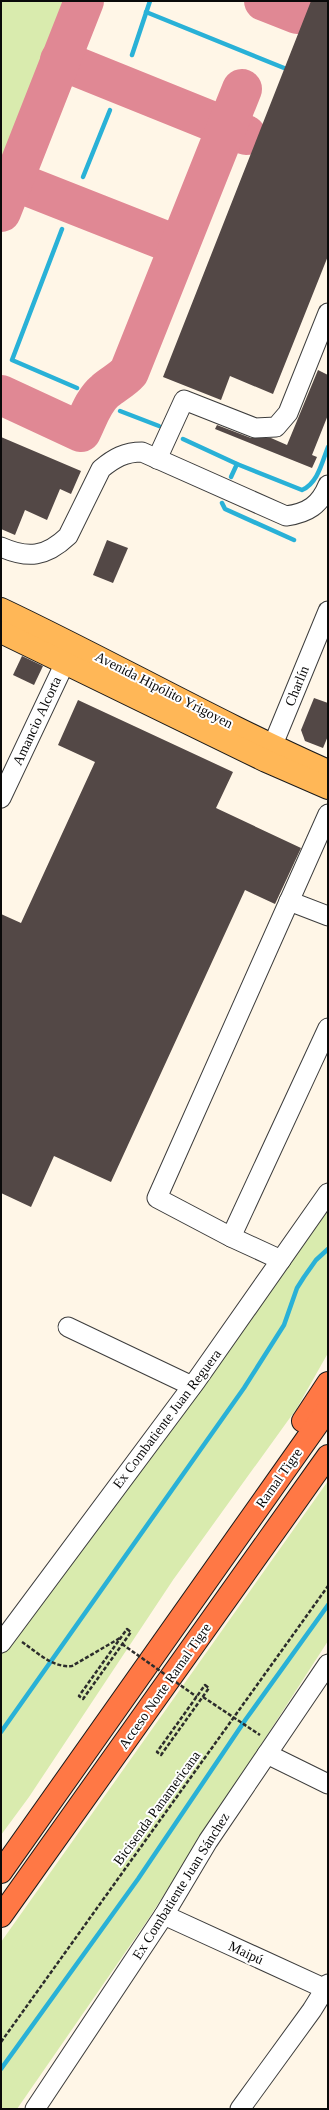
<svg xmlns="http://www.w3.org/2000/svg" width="329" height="2110" viewBox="0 0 329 2110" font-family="'Times New Roman',serif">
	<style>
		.green { fill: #d9ebae }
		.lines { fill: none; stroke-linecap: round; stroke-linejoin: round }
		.stream { stroke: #29b1d7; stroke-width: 4.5 }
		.taxiway { stroke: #e08894; stroke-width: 40 }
		.building { fill: #534846 }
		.minor-casing { stroke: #3d3d3d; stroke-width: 21 }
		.major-casing { stroke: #1b1b1b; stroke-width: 24 }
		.highway-casing { stroke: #1b1b1b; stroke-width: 24 }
		.path { stroke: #2c2c2c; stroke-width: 2.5; stroke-dasharray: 4 2; stroke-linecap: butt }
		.minor { stroke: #fff; stroke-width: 19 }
		.major { stroke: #ffb757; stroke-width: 22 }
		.highway { stroke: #ff7845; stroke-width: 22 }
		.path-bridge { stroke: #2c2c2c; stroke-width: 2.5; stroke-dasharray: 4 2; stroke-linecap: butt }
		.labels { text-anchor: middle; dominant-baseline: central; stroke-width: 4; stroke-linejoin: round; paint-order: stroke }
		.street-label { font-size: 14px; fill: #0a0a0a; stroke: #fff }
	</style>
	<rect width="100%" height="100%" fill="#fff6e7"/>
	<g class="green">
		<path d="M1 1H66L1 167Z"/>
		<path d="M328 1204V1353L297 1408 173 1580 29 1797 1 1835V1654Z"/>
		<path d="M328 1481V1641L149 1918 17 2109H1V1942Z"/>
	</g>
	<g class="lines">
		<g class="stream">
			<path d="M146 12 289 70"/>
			<path d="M132 55 150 1"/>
			<path d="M83 177 110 110"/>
			<path d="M62 229 12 360 77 388"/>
			<path d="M120 411 159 426"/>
			<path d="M183 439 237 464 302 490C318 483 322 462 328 447"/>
			<path d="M231 477 237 464"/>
			<path d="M222 503 225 509 294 540"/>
			<path d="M1 1732 244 1388 284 1325 297 1288 304 1277 316 1260 328 1249"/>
			<path d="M1 2069 138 1879 246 1719 328 1605"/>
		</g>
		<g class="taxiway">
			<path d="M264 1 297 14"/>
			<path d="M60 60 246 135"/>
			<path d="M14 181 179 246"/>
			<path d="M1 212 84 1"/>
			<path d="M1 395 81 432C88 418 93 401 105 391 113 384 122 380 129 372L242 89"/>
		</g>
	</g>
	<g class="building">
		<path d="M311 1H328V256L273 394 230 376 221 400 163 377Z"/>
		<path d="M318 370 328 375V415L312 455 317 457 312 468 215 429 217 425 251 438H271L287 445Z"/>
		<path d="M1 437 81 471 71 494 60 489 47 520 25 510 15 535 1 529Z"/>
		<path d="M107 540 128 548 113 583 93 575Z"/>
		<path d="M22 656 43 666 34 685 13 675Z"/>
		<path d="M314 698 328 703V736L323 748 305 741 301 730Z"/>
		<path d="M78 700 233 772 216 808 301 848 275 904 245 890 111 1182 54 1156 31 1207 1 1193V914L21 923 95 762 58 745Z"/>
	</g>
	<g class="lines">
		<g class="minor-casing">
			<g id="minor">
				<path d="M157 459 184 400 255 428 276 427 288 413 328 313"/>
				<path d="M1 547C28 559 46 557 68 536L101 469C114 458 125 452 142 452L286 516C308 513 320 505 328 485"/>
				<path d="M267 759 328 611"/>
				<path d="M1 798 71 650"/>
				<path d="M328 814 157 1198 231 1237 328 1028"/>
				<path d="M289 901 328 916"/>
				<path d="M231 1237 281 1260"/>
				<path d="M68 1327 192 1386"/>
				<path d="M1 1643 196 1381 328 1193"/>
				<path d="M267 1754 328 1784"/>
				<path d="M164 1915 328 1990"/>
				<path d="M35 2109 164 1915 208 1841 328 1664"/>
				<path d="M240 2109 312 2010 328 1984"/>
			</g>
		</g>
		<g class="major-casing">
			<g id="major">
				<path d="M1 609C111 661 217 722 328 771"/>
				<path d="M1 632 266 761 328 788"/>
			</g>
		</g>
		<g class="highway-casing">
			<g id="highway">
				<path d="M303 1421 328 1383"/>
				<path d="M1 1872 328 1409"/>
				<path d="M1 1916 328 1456"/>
			</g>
		</g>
		<g class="path">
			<path d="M127 1629 131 1632 83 1699 79 1696Z"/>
			<path d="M22 1642C37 1652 52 1668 72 1666L120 1638"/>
			<path d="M205 1685 209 1688 161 1755 157 1752Z"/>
			<path d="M203 1697 260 1735"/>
			<path d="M1 2042 328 1586"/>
		</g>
		<use href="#minor" class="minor"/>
		<use href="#major" class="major"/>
		<use href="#highway" class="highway"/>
		<path class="path-bridge" d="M122 1644 197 1697"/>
	</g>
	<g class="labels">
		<g class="street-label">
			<text transform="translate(297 686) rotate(-68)">Charlín</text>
			<text transform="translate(164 690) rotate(27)">Avenida Hipólito Yrigoyen</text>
			<text transform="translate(37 721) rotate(-65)">Amancio Alcorta</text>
			<text transform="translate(167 1419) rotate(-53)">Ex Combatiente Juan Reguera</text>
			<text transform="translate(279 1478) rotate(-55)">Ramal Tigre</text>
			<text transform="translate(165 1686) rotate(-55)">Acceso Norte Ramal Tigre</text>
			<text transform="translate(157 1808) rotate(-54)">Bicisenda Panamericana</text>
			<text transform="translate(181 1886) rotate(-58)">Ex Combatiente Juan Sánchez</text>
			<text transform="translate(246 1953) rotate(25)">Maipú</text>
		</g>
	</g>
	<rect width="329" height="2110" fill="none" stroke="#0a0a0a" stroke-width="4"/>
</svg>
